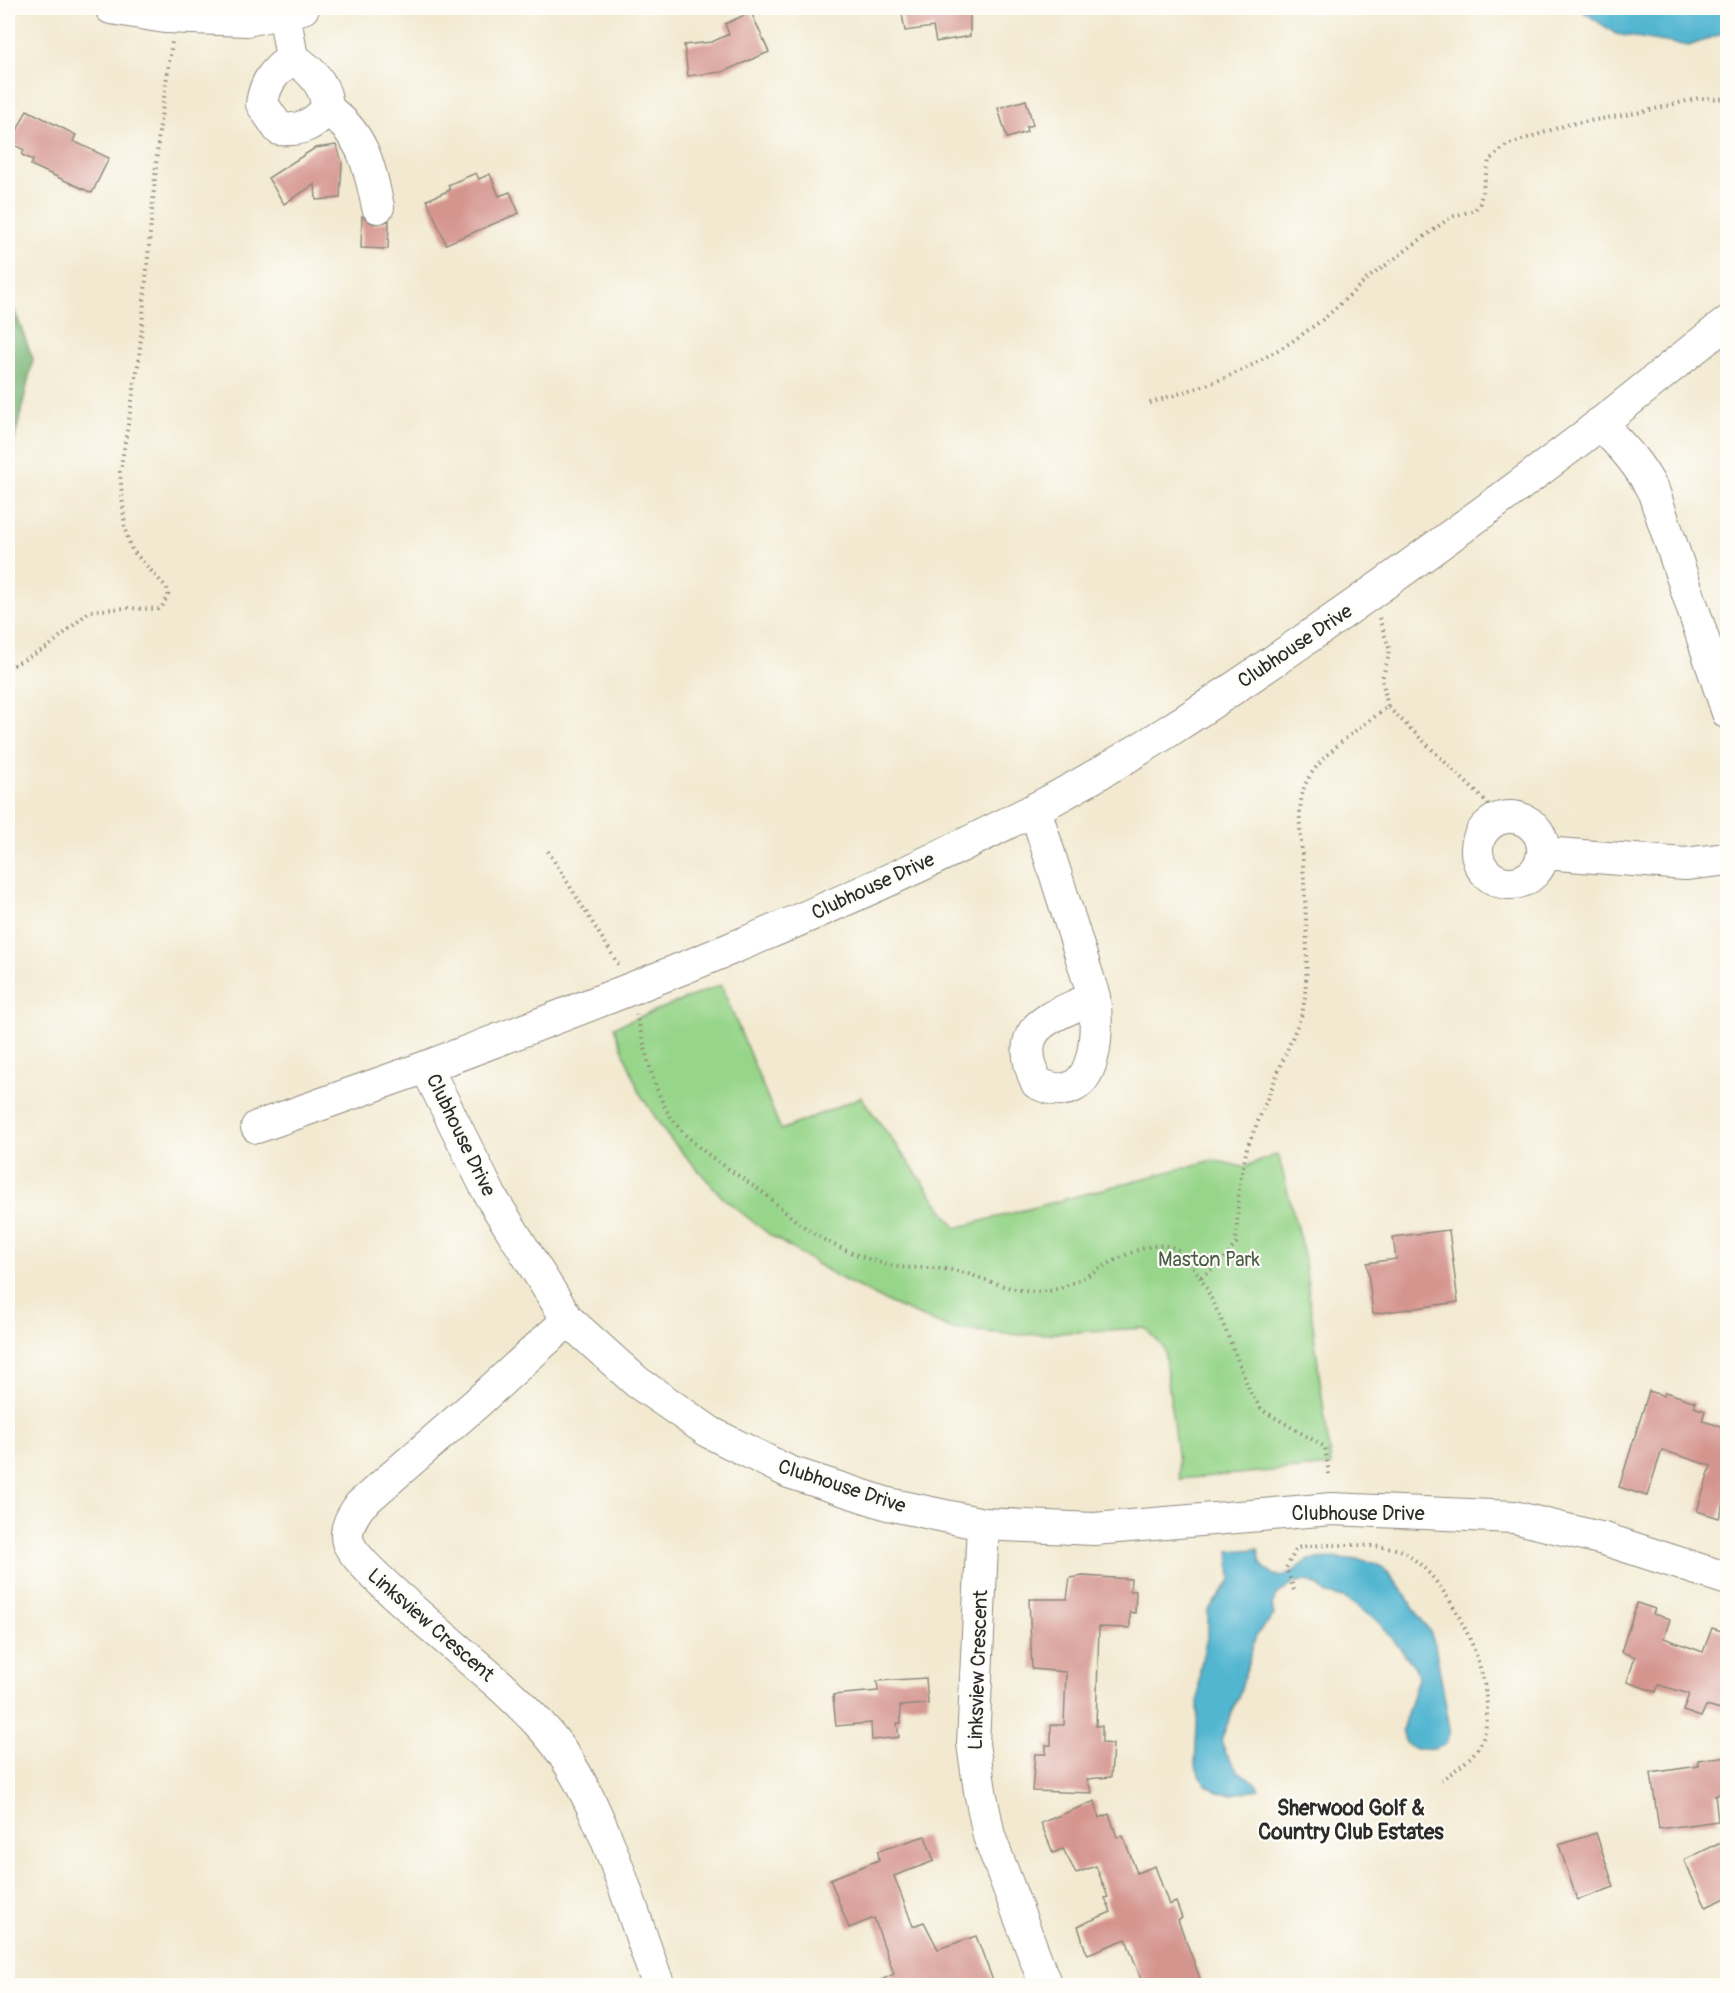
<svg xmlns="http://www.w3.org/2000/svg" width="1735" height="1993" viewBox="0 0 1735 1993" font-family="Pangolin,sans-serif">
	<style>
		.green { fill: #97d58a; stroke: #61805a; stroke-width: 1.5 }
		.forest { fill: #79b676; stroke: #527050; stroke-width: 1.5 }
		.water { fill: #52b6d1; stroke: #3e707e; stroke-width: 1.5 }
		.building { fill: #d5958f }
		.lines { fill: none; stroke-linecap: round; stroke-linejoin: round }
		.minor-casing { stroke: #8e8a7e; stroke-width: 34 }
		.path { stroke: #8e8a7e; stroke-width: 4; stroke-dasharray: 1.5 4.5; stroke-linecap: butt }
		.minor { stroke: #fff; stroke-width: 32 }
		.labels { text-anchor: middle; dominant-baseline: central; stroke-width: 4.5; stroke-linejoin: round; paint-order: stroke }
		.street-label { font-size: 20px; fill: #2b2b2b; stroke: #fdfcf7 }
		.park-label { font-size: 20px; fill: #4b5e48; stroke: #fdfcf7 }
		.neighbourhood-label { font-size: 21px; font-weight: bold; fill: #2b2b2b; stroke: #fdfcf7 }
	</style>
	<rect width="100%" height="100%" fill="#fdfcf7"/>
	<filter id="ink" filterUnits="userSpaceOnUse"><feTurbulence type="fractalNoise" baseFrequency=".0167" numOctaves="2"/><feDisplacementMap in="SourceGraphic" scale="12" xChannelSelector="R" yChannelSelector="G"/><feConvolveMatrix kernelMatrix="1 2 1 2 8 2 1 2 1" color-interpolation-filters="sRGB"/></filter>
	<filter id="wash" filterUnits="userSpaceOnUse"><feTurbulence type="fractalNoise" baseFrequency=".008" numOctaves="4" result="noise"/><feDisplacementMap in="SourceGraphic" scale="24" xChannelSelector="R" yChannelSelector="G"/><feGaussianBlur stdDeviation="1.35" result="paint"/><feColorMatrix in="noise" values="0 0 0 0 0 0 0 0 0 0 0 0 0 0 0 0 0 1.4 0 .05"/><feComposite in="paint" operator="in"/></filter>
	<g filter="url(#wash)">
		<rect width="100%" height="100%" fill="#f2e9d0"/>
		<path class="green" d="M721 985 781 1130 861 1097 956 1228 1213 1160 1243 1167 1278 1154 1304 1256 1331 1466 1180 1479 1164 1348 1145 1328 1022 1335 951 1329 890 1303 836 1276 770 1235 723 1198 666 1134 639 1092 614 1027Z"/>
		<path class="forest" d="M8 294 33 359 12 451 8 454Z"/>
		<g class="water">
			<path d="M1578 8H1727V32L1689 46 1616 34Z"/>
			<path d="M1258 1549C1259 1570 1276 1584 1295 1570 1301 1566 1303 1561 1310 1560 1324 1557 1367 1558 1379 1565 1394 1574 1419 1617 1430 1632L1435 1645 1450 1729 1446 1744 1435 1749H1415L1406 1743 1402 1730 1418 1678 1415 1667 1380 1623 1346 1599 1325 1593 1319 1586 1306 1581 1296 1582 1276 1595 1272 1606 1274 1615 1256 1635 1240 1692 1221 1740 1226 1754 1239 1772 1255 1782 1259 1789 1232 1794 1218 1792 1205 1784 1195 1765 1200 1668 1208 1633V1611L1231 1580 1229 1551Z"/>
		</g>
		<g id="blocks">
			<g class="building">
				<path d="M901 8H970V36L936 42 933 27 905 31Z"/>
				<path d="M751 12 769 52 722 72 688 76 684 45 712 42 729 34 725 24Z"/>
				<path d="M1026 100 1033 125 1026 127 1027 132 1007 138 998 108Z"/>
				<path d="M27 110 76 135 73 141 109 158 92 193 31 165 33 160 22 155 24 150 11 143Z"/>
				<path d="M336 145 342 162 340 198 316 200 315 184 284 204 268 178 315 148Z"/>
				<path d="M476 173 479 179 490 174 499 196 510 192 519 213 446 244 427 200 450 190 448 185Z"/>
				<path d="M362 216 373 224 389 221 388 249 361 248Z"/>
				<path d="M1449 1230 1458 1302 1373 1314 1367 1263 1396 1259 1393 1237Z"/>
				<path d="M1649 1391 1664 1396 1665 1392 1696 1402 1694 1407 1705 1411 1702 1421 1728 1428V1492L1719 1518 1697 1511 1711 1466 1662 1450 1647 1496 1619 1487Z"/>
				<path d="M1083 1576 1131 1579 1130 1591H1136L1135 1613 1130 1612V1628L1099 1627 1096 1726H1102V1743L1113 1744 1111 1777 1087 1779 1092 1793 1032 1791 1035 1754H1046V1745H1051V1725H1064L1066 1672 1032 1669 1029 1599H1067L1070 1578Z"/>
				<path d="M1637 1603 1655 1609 1653 1614 1670 1619 1664 1638 1703 1652 1712 1628 1728 1633V1712L1706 1706 1701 1717 1683 1711 1689 1694 1659 1685 1656 1692 1627 1682 1635 1657 1621 1652Z"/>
				<path d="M926 1678 928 1704 900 1706 901 1723H897L899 1737 872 1740 871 1723 836 1726 833 1695 878 1691 877 1681Z"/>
				<path d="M1728 1756V1793L1715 1795 1718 1821 1659 1829 1651 1773 1698 1766V1760Z"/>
				<path d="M1095 1801 1099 1818 1109 1814 1117 1837 1123 1836 1137 1873 1155 1866 1169 1905 1176 1902 1182 1918 1178 1920 1203 1986H1148L1145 1978 1141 1979 1126 1939 1088 1954 1085 1949 1078 1926 1111 1912 1105 1898 1108 1897 1096 1866 1076 1873 1063 1849 1053 1853 1041 1823Z"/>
				<path d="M1596 1833 1614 1887 1577 1900 1559 1845Z"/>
				<path d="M925 1836 934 1861 894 1876 913 1926 924 1922 938 1949 976 1936 995 1986H868L894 1974 874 1918 849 1928 830 1879 879 1860 878 1851Z"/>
				<path d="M1728 1839V1897L1706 1907 1684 1860Z"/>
			</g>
		</g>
	</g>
	<g filter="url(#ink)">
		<use href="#blocks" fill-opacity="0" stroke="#8e8a7e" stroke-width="1.5"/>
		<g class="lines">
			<g class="minor-casing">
				<g id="minor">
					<path d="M111 8 165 17 247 20 303 8"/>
					<path d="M284 12 292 58C275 71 265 81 262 104L279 129C301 131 313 125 327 109 327 86 312 70 292 58"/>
					<path d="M327 109C364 135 369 166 378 207"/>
					<path d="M1728 322C1676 362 1625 405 1573 445 1482 514 1391 580 1297 645 1212 704 1125 762 1033 810 838 911 632 990 426 1067L491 1197 568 1320 637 1382 711 1433 789 1472 888 1504 983 1524 1094 1529 1332 1509 1514 1517 1604 1539 1728 1579"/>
					<path d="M1599 424C1622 445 1640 465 1654 493L1728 713"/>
					<path d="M1035 809 1094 997C1099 1034 1097 1112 1037 1083 1010 1024 1050 1019 1094 997"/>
					<circle cx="1510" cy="850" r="33"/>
					<path d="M1544 853 1685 864 1728 859"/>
					<path d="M257 1127 426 1067"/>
					<path d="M568 1320 478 1402 360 1505C353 1515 344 1528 348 1542 356 1568 475 1662 503 1688 524 1708 548 1730 564 1755 609 1824 630 1909 659 1986"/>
					<path d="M983 1524 973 1744 980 1791 989 1836 1046 1986"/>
				</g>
			</g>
			<g class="path">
				<path d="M1150 403 1215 382 1245 369 1290 343 1325 318 1367 279 1451 217 1475 210 1480 203 1489 160 1507 145 1566 125 1642 112 1699 98 1728 99"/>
				<path d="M1379 618 1390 651 1382 679 1388 707"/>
				<path d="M8 668 48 647 90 611 125 608 158 609 162 607 168 595 167 588 132 550 125 529 120 472 139 359 159 132 172 42"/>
				<path d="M548 851 620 967"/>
				<path d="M636 1014C646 1047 651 1088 671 1117 693 1149 730 1169 761 1191 776 1202 788 1216 803 1226 828 1245 859 1257 889 1265 910 1270 931 1266 952 1270 984 1276 1015 1296 1048 1291 1089 1284 1138 1234 1174 1248 1203 1260 1238 1363 1251 1394L1262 1410 1325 1447 1329 1475"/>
				<path d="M1201 1277 1223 1261 1236 1243 1239 1186 1247 1148 1302 1014C1311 970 1305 907 1303 863 1301 838 1296 809 1305 785 1318 755 1362 726 1388 707L1502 817"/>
				<path d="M1294 1590 1286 1568 1297 1548C1314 1543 1387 1544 1402 1551 1450 1577 1500 1681 1484 1735 1478 1756 1457 1769 1441 1780"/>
			</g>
			<use href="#minor" class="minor"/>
		</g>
	</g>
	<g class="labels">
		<g class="street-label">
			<text transform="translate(1295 646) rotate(-34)">Clubhouse Drive</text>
			<text transform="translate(873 886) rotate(-25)">Clubhouse Drive</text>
			<text transform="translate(461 1135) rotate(64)">Clubhouse Drive</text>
			<text transform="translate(842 1486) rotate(18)">Clubhouse Drive</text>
			<text x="1358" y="1513">Clubhouse Drive</text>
			<text transform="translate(431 1625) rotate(41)">Linksview Crescent</text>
			<text transform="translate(978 1670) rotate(-88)">Linksview Crescent</text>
		</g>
		<g class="park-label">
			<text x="1209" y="1259">Maston Park</text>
		</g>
		<g class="neighbourhood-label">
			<text x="1351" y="1808">Sherwood Golf &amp;<tspan x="1351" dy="24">Country Club Estates</tspan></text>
		</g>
	</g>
	<rect width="1735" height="1993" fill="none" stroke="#fdfcf7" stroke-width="30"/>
</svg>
